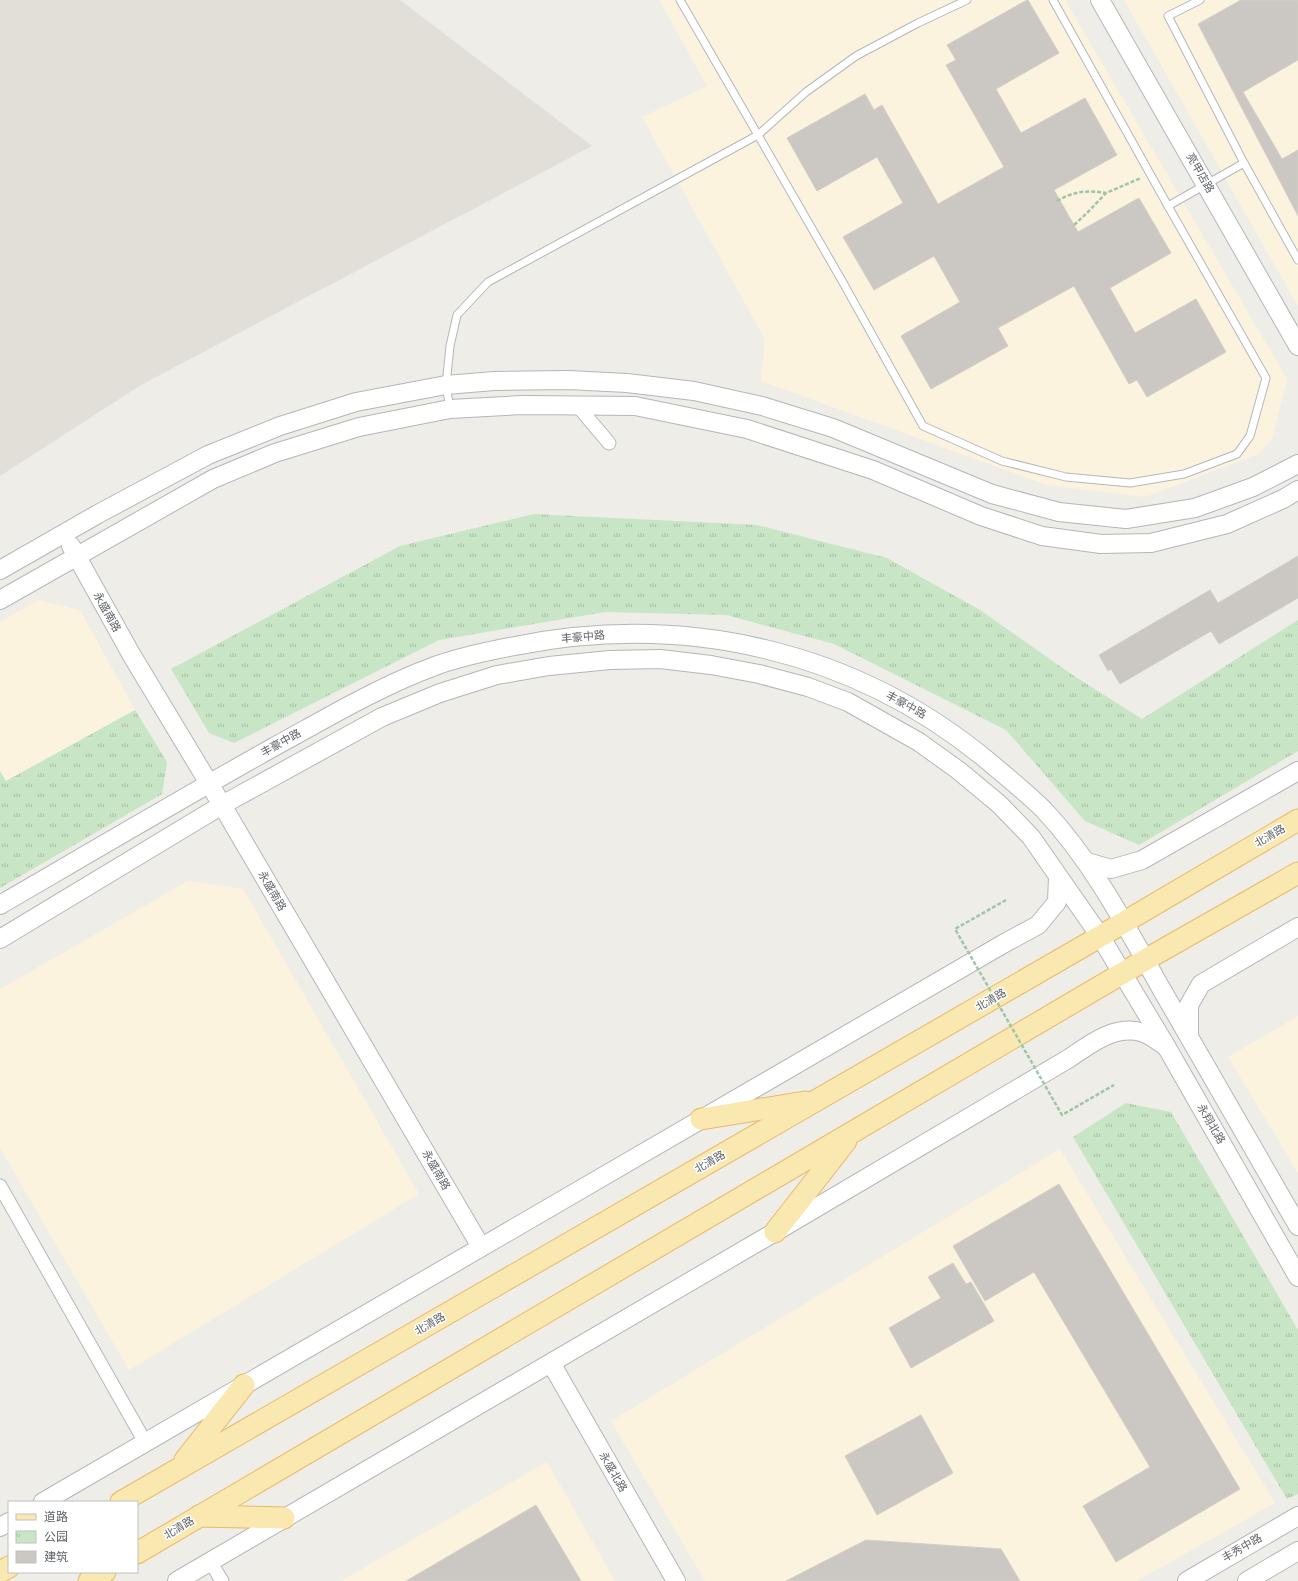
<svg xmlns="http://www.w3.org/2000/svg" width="1298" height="1581" viewBox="0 0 1298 1581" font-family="Roboto,'Noto Sans SC',sans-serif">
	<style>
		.commercial { fill: #fcf3df }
		.education { fill: #e2ded8 }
		.park { fill: url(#park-tufts) }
		.building { fill: #cbc8c4; stroke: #d4cec5 }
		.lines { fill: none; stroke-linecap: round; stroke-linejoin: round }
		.lane-casing { stroke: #b4b7ba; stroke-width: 9 }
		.street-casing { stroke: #b4b7ba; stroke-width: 15 }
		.secondary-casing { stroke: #b3b6ba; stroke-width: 20 }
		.primary-casing { stroke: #e9b966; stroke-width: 23 }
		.path { stroke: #9ec6a6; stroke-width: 2.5; stroke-dasharray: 4 2; stroke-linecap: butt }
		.lane { stroke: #fff; stroke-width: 7 }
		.street { stroke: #fff; stroke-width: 13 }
		.secondary { stroke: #fff; stroke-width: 18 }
		.primary { stroke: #fae8b1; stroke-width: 21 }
		.path-bridge { stroke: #9ec6a6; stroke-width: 2.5; stroke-dasharray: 4 2; stroke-linecap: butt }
		.labels { text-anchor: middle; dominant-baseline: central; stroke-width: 3; stroke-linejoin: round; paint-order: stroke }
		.street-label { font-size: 11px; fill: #5e6266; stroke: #fff }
	</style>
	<defs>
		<pattern id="park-tufts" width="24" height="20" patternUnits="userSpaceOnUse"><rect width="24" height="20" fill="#c8e5c5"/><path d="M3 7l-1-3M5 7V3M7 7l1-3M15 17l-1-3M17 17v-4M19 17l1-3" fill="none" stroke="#a6bda4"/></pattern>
	</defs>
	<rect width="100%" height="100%" fill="#efede7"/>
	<g class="commercial">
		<path d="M659 0H1065L1287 379 1272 439 1258 454 1145 497 1047 485 761 381 765 339 642 117 707 86Z"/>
		<path d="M1124 0H1298V306Z"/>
		<path d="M38 600 80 610 135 710 6 781 0 771V622Z"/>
		<path d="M188 881 243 889 419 1194 129 1370 0 1148V989Z"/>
		<path d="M1298 1016V1173L1228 1057Z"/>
		<path d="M1060 1149 1275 1503 1137 1581H705L611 1421Z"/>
		<path d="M547 1462 615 1581H341Z"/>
	</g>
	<path class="education" d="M0 0H400L592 146 141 385 0 476Z"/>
	<g class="park">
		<path d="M534 514 757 525 887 558 980 610 1071 674 1142 719 1298 620V751L1139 845 1085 821 1006 730 834 644 726 615 605 612 439 640 234 743 209 733 171 669 400 546Z"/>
		<path d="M135 710 167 762 162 794 0 888V771L6 781Z"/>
		<path d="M1126 1103 1171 1112 1298 1330V1494L1287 1499 1073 1137Z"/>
	</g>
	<g class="building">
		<path d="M1027 0H1028L1059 53 996 89 1021 133 1085 98 1117 155 1054 190 1078 232 1139 198 1171 253 1110 288 1135 333 1196 299 1226 352 1147 397 1137 380 1129 384 1074 286 998 328 1008 346 931 389 901 336 960 302 934 256 874 290 843 237 903 203 877 157 817 191 787 138 865 94 874 110 882 105 938 204 1004 167 946 65 956 60 947 45Z"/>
		<path d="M1241 0H1298V60L1243 92 1282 159 1298 150V216L1198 24Z"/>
		<path d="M1298 556V598L1219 644 1211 631 1120 684 1111 669 1108 671 1099 655 1210 590 1218 603Z"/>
		<path d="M1059 1184 1240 1489 1116 1562 1083 1506 1150 1467 1034 1272 985 1301 953 1246Z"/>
		<path d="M953 1263 966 1284 971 1282 994 1321 911 1368 889 1328 941 1298 928 1277Z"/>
		<path d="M921 1415 953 1473 877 1515 845 1456Z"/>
		<path d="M536 1505 581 1581H406Z"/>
		<path d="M866 1540 1001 1549 1020 1581H786Z"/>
	</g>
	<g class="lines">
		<g class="lane-casing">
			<g id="lane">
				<path d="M680 0 841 279 923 426 1002 461 1066 477 1130 483 1184 474 1237 454 1250 436 1266 378 1168 206 1244 163 1298 260"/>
				<path d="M1053 0 1168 206"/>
				<path d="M1200 0 1168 16 1244 163"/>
				<path d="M450 409 446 385 450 346 457 315 488 282 758 135 806 92 856 56 918 23 967 0"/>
			</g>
		</g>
		<g class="street-casing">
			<g id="street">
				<path d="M576 404 609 443"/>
				<path d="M0 1186 145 1442"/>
				<path d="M210 1561 222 1581"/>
			</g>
		</g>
		<g class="secondary-casing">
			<g id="secondary">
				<path d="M1100 0 1298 346"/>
				<path d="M71 546 131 654 222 805 481 1247"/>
				<path d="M0 570 98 514 208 455 280 426 356 402 446 385 494 381 568 380 627 383 694 391 762 406 833 428 992 494 1059 512 1126 519 1195 508 1253 487 1298 464"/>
				<path d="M0 600 213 479 275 453 359 427 450 409 523 405 635 406 747 429 873 470 981 516 1042 536 1101 544 1151 543 1227 524 1283 499 1298 490"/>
				<path d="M1087 862 1111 869 1142 860 1298 771"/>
				<path d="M0 905C91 852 181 799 272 748 325 719 378 687 435 666 460 657 488 651 515 646 685 612 854 650 988 761 1007 777 1027 793 1044 810 1093 862 1127 928 1162 990 1207 1069 1253 1147 1298 1226"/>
				<path d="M0 939 222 805 382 717 440 693 497 675 549 666 610 660 660 659 711 665 759 674 808 687 848 702 919 742 958 770 999 804 1031 837 1100 936 1166 1046 1298 1277"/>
				<path d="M1189 1034V1005L1201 984 1298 927"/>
				<path d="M551 1363 676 1581"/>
				<path d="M43 1502 1003 944 1038 925 1057 902 1058 877"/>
				<path d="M0 1527 9 1522"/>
				<path d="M177 1581 775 1232 1068 1059C1089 1045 1113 1025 1141 1032 1149 1034 1158 1041 1165 1046"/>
				<path d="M1187 1581 1298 1516"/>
				<path d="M1247 1581 1298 1551"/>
			</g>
		</g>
		<g class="primary-casing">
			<g id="primary">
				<path d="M701 1119 805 1102"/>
				<path d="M775 1232 846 1141"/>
				<path d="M185 1460 244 1385"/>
				<path d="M121 1502 1082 947 1298 820"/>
				<path d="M199 1516 284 1518"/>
				<path d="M137 1553 1145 960 1298 873"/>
				<path d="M0 1572 9 1567"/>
				<path d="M89 1581 105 1572"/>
			</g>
		</g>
		<g class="path">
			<path d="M1057 201C1074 191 1087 190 1106 193"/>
			<path d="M1074 225 1088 212 1106 193 1141 178"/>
		</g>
		<use href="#lane" class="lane"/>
		<use href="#street" class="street"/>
		<use href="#secondary" class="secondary"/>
		<use href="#primary" class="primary"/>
		<path class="path-bridge" d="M1006 900 955 929 1062 1115 1114 1085"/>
	</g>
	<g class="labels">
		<g class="street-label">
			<text transform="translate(1200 173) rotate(60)">亮甲店路</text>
			<text transform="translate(107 612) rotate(61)">永盛南路</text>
			<text transform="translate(583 637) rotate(-5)">丰豪中路</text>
			<text transform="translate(906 705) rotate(29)">丰豪中路</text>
			<text transform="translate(281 743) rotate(-29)">丰豪中路</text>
			<text transform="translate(1270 836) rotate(-30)">北清路</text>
			<text transform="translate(272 891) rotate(60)">永盛南路</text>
			<text transform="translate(991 1000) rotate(-30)">北清路</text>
			<text transform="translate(1211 1124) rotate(60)">永翔北路</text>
			<text transform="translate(710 1162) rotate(-30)">北清路</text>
			<text transform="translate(436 1170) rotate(60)">永盛南路</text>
			<text transform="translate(430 1324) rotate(-30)">北清路</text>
			<text transform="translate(613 1472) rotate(60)">永盛北路</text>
			<text transform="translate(179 1528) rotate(-31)">北清路</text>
			<text transform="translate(1242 1548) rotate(-30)">丰秀中路</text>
		</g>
	</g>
	<rect x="8" y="1501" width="130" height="72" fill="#ffffff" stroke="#bfc0c2"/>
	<rect x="16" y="1514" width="20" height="6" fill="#fae8b1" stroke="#bfc0c2"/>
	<text x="44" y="1521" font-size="12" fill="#5e6266">道路</text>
	<rect x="16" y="1531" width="20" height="12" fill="url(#park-tufts)" stroke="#bfc0c2"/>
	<text x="44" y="1541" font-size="12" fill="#5e6266">公园</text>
	<rect x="16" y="1551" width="20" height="12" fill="#cbc8c4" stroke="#bfc0c2"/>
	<text x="44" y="1561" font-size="12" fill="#5e6266">建筑</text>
</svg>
